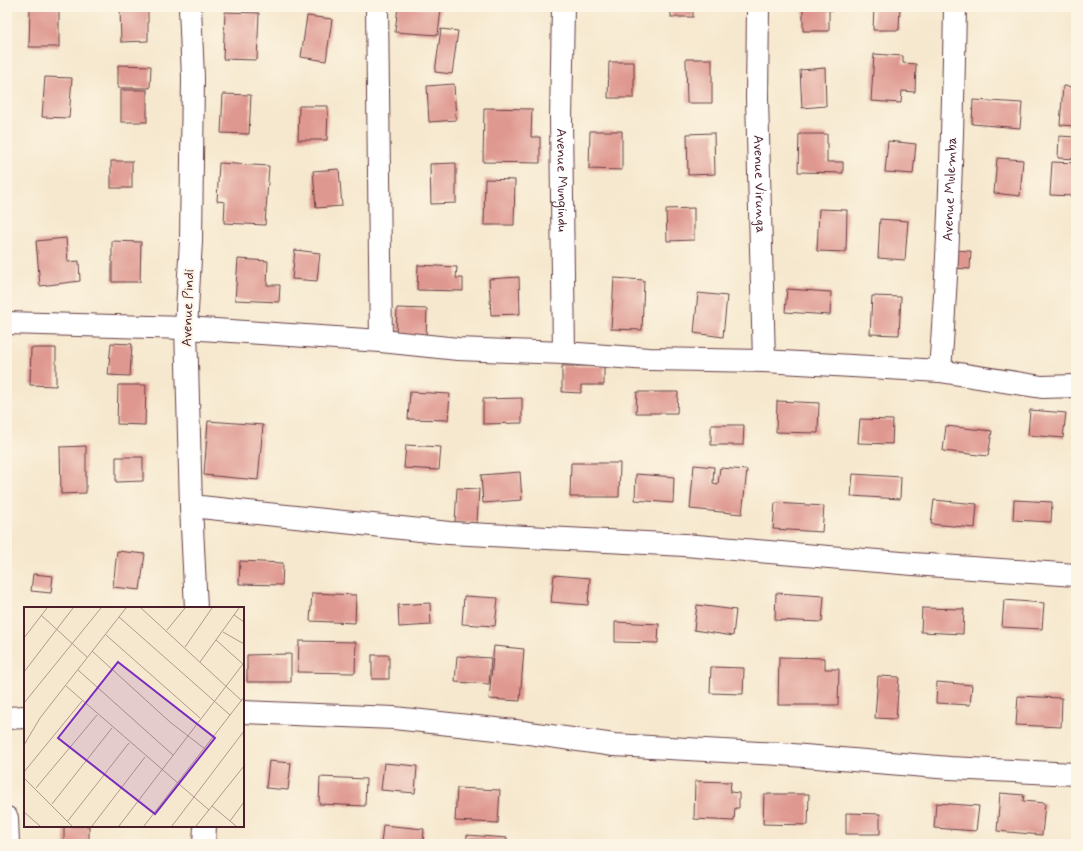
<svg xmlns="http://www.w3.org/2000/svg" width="1083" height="851" viewBox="0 0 1083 851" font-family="Mynerve,sans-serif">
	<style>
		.building { fill: #df9890 }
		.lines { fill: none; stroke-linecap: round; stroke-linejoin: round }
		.minor-casing { stroke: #643d43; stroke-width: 24 }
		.minor { stroke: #fff; stroke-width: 22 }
		.labels { text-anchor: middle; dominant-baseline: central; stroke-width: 4; stroke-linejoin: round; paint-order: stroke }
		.street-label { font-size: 14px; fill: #4a1f2b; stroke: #fcf5e5 }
		.inset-road { fill: none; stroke: #b1988d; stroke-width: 1 }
		.view { fill: #7b2cbf; fill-opacity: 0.15; stroke: #7b2cbf; stroke-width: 2 }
		.inset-edge { fill: none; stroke: #4a1f2b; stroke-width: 2 }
	</style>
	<rect width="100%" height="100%" fill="#fcf5e5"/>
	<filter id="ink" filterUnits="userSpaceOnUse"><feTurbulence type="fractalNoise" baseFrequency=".025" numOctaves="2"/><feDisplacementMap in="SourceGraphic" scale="8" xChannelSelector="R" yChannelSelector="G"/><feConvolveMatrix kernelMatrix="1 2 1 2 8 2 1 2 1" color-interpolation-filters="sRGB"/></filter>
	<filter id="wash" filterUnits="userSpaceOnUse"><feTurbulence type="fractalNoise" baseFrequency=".012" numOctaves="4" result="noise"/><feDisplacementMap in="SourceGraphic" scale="16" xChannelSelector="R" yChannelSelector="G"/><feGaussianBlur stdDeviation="0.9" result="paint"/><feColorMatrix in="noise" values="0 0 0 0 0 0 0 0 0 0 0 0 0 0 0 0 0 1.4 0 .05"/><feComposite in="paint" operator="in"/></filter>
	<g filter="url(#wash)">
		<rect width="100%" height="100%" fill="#f6e8ce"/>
		<g id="blocks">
			<g class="building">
				<path d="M30 7H59V47H29Z"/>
				<path d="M120 7H148V41L121 42Z"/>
				<path d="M398 7 441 9 438 35 395 32Z"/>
				<path d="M608 7H633V11L608 10Z"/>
				<rect x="671" y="7" width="22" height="10"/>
				<path d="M803 7H836V10H829V31H803Z"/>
				<path d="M874 7H900L899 30H873Z"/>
				<path d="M225 12 259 13 257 60 223 59Z"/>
				<path d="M307 16 332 19 326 61 301 57Z"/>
				<path d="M441 29 458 31 452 74 435 72Z"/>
				<path d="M874 54 903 56V63L916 64 915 92 902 91 901 103 871 101Z"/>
				<path d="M686 59H712V103H687Z"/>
				<path d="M609 62H634V98H608Z"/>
				<path d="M118 65 151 66 150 88H118Z"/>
				<path d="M825 68 826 106 802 108 800 70Z"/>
				<path d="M45 77 72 78 69 118 42 117Z"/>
				<path d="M454 84 456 120 429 122 427 86Z"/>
				<path d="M1063 86 1076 87V126L1060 125Z"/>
				<rect x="121" y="90" width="26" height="32"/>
				<path d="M223 94 251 95 249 134 221 133Z"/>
				<path d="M973 100 1022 103 1020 128 972 124Z"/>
				<path d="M299 106H328L327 140H298Z"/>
				<path d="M484 108 532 109 531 137H540V163L483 162Z"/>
				<path d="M590 131H622V170L589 169Z"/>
				<path d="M714 133 715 174 688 175 687 134Z"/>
				<path d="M799 134H827V162H843V173L798 172Z"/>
				<path d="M1059 136 1076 137V159L1058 158Z"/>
				<path d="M888 141 916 144 913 174 885 172Z"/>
				<path d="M997 158 1023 160 1020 196 994 193Z"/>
				<rect x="111" y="161" width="21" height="27"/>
				<path d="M1052 162 1076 163 1074 196 1050 195Z"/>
				<path d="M219 163 269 166 265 225 224 223 225 202 217 201Z"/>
				<path d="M456 163V203L431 204 430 164Z"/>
				<path d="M339 169 342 206 316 208 313 171Z"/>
				<path d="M485 179 515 180 514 225H484Z"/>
				<path d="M694 208V240L667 241 666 209Z"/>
				<path d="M819 209 847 210 846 252 817 251Z"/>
				<path d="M880 219 908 221 905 260 878 258Z"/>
				<path d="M66 238 68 262 79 261 80 281 40 286 36 241Z"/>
				<path d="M112 241 141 242 140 282H112Z"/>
				<path d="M295 250 320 253 317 281 292 279Z"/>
				<path d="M953 250 971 251 970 269 952 268Z"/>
				<path d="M238 259 268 261 267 285H280L279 302 235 300Z"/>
				<path d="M418 265 457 267 456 278H463V291L417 290Z"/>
				<path d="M519 277 520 314 491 315 489 279Z"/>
				<path d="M614 278 644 280 642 330 611 329Z"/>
				<path d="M787 289 831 292 830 315 785 312Z"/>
				<path d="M698 293 727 296 723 337 694 333Z"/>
				<path d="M872 296 901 297 899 335 870 334Z"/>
				<path d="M397 308 427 309 426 337 396 336Z"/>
				<path d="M111 343 132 344 130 376 108 375Z"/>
				<path d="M31 348H56V386L30 385Z"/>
				<path d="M562 366H604V385H581V393L562 392Z"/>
				<path d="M118 385H146L145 425 117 424Z"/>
				<path d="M410 392 450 394 448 420 408 419Z"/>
				<path d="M637 392H678L677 413H636Z"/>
				<path d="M522 398V423L483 424V399Z"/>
				<path d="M777 401 819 403 818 433 776 432Z"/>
				<path d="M1030 410 1066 413 1063 438 1028 435Z"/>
				<path d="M860 419 893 420 892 444 858 443Z"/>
				<path d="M208 421 263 425 258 480 204 475Z"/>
				<path d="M711 425H744L743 445H711Z"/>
				<path d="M946 426 992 431 988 456 943 451Z"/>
				<path d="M406 445 441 447 439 470 404 468Z"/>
				<path d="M86 446V493L61 494 60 447Z"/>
				<path d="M116 457H143V481L116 482Z"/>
				<path d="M571 463H620L619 497H570Z"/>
				<path d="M694 465 714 467 713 483 718 484 720 468 747 470 742 514 690 509Z"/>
				<path d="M520 472 522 500 483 503 481 475Z"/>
				<path d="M636 474 674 477 673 503 635 500Z"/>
				<path d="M853 474 901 477 900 499 851 496Z"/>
				<path d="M457 488 479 489 477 523 455 522Z"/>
				<path d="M934 500 977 504 975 528 931 524Z"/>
				<path d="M1014 500 1052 502 1051 522 1013 520Z"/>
				<path d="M775 503 824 506 822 532 773 529Z"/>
				<path d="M117 551 145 554 140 590 113 587Z"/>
				<path d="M240 561 283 563 282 585 239 584Z"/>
				<path d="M33 574 53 576 51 593 31 591Z"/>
				<path d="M554 575 590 578 588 605 551 602Z"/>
				<path d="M312 593 356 595 355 623 310 621Z"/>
				<path d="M776 593 824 596 822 622 775 620Z"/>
				<path d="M464 596 498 598 495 626 462 624Z"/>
				<path d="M1004 600 1044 603 1042 629 1002 627Z"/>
				<path d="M430 603 431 625 399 627 398 605Z"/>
				<path d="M697 605 736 610 733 636 694 630Z"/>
				<path d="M922 608 964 609 963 634 921 632Z"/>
				<path d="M615 622 659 624 658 643 615 642Z"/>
				<path d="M299 641 356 642 355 673 298 672Z"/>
				<path d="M494 646 524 649 520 701 489 699Z"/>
				<path d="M291 654V682H247V655Z"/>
				<rect x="372" y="655" width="17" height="24"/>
				<path d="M457 656 491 658 489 684 455 682Z"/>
				<path d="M779 657 825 658V669H839L838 705H778Z"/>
				<path d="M711 667 744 668 743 694 710 693Z"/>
				<path d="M878 676 899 677 896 719 875 718Z"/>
				<path d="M937 682 972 685 970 705 936 703Z"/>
				<path d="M1018 696 1062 698 1061 727 1016 725Z"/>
				<path d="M269 761 291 763 288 790 266 788Z"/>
				<path d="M384 763 417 766 415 793 381 790Z"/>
				<path d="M320 777 366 779 365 806 319 804Z"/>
				<path d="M695 781 731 782 730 792 739 793V808H735L734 821 694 819Z"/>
				<path d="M457 788 500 790 498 823 455 821Z"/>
				<path d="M1000 793 1024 795 1023 801 1045 803 1042 835 997 831Z"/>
				<path d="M764 794H809L808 825 763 824Z"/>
				<path d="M936 803 979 806 976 831 934 828Z"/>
				<path d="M846 813 880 814V834H846Z"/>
				<path d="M383 825 424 829 423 844H381Z"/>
				<rect x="64" y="826" width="25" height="18"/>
				<path d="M467 835 507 838 506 844H466Z"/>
			</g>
		</g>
	</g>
	<g filter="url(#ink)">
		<use href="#blocks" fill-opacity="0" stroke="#643d43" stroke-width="1"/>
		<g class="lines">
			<g class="minor-casing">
				<g id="minor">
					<path d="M190 7 193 78 191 241 186 328 191 506 196 608"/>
					<path d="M377 7 381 341"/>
					<path id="s1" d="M563 7 561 120 564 353"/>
					<path id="s2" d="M758 7 757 98 764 361"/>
					<path d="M7 323 186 328 381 341 458 349 564 353 649 359 764 361 940 371 1042 387 1076 386"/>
					<path id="s3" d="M940 371C949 249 953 128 955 7"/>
					<path d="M191 506 449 533 685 545 913 564 1076 575"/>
					<path d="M243 712 394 718 515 731 614 745 780 754 950 768 1076 774"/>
					<path d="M7 718 25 717"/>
					<path d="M7 818 8 844"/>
					<path d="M204 844 205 826"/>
				</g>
			</g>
			<use href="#minor" class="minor"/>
		</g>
	</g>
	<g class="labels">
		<g class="street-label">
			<text stroke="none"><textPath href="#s1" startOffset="173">Avenue Mungindu</textPath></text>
			<text stroke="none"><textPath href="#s2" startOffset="177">Avenue Virunga</textPath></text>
			<text stroke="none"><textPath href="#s3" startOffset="182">Avenue Mulemba</textPath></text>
			<text transform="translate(188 308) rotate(-88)">Avenue Pindi</text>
		</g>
	</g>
	<g transform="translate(24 607)">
		<rect width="220" height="220" fill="#f6e8ce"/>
		<path class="inset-road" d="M117 1 218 94M17 8 63 50M210 8 220 15M95 10 206 108M143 23 161 1M199 25 220 37M82 28 176 111M0 31 23 1M192 33 220 58M161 40 188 1M68 44 146 115 181 142M176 55 215 1M54 63 149 148M0 65 49 1M42 79 185 203M0 96 77 1M0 138 16 111 102 1M0 165 58 94M0 171 48 219M12 181 73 108M28 197 88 121M188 199 212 219M0 205 16 219M206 214 220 195M43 215 105 136M68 219 121 150M95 219 219 57M120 219 220 90M148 219 220 124M172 219 220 159"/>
		<path class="view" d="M94 55 191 131 131 207 34 131Z"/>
		<rect width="220" height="220" class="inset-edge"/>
	</g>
	<rect width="1083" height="851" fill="none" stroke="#fcf5e5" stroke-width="24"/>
</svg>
